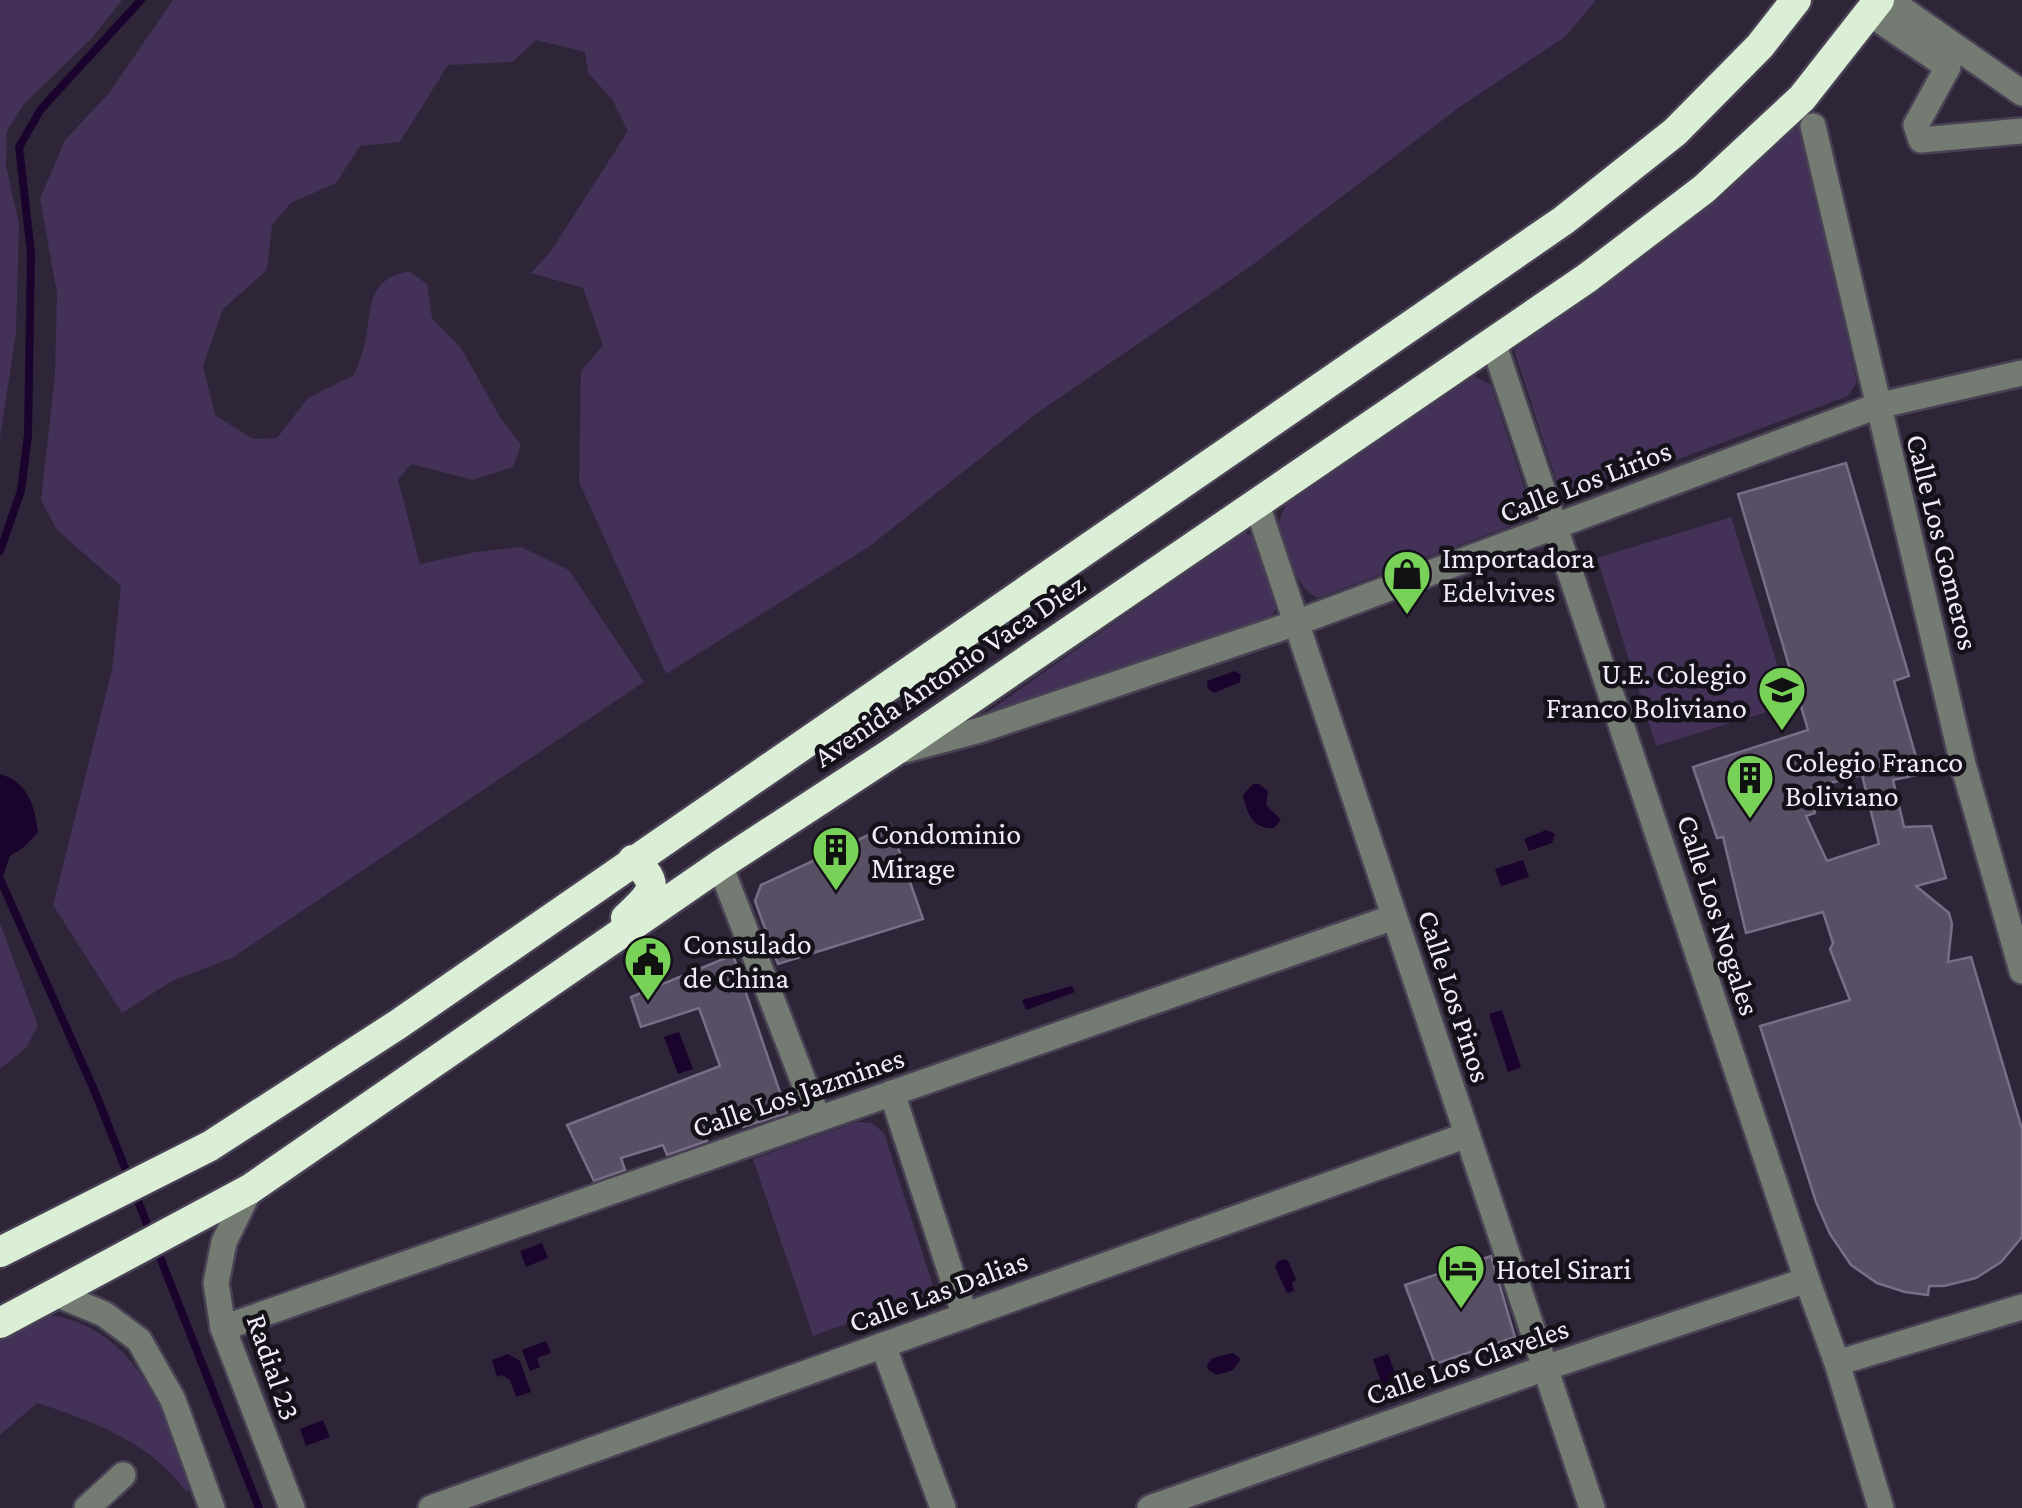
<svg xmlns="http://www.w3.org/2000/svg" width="2022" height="1508" viewBox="0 0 2022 1508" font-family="'Crimson Pro',serif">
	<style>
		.green { fill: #433157 }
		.water { fill: #1a042d }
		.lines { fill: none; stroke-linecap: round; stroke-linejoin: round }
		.stream { stroke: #1a042d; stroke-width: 8 }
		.building { fill: #584f65; stroke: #786e86; stroke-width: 2.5; fill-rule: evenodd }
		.minor-casing { stroke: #494154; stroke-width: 30 }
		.highway-casing { stroke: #494154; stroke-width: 35 }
		.minor { stroke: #747b72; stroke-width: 25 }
		.highway { stroke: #dbeed6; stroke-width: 30 }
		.labels { text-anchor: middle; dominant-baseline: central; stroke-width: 9; stroke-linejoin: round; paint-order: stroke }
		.street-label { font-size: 30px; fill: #f1ebf9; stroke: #141119 }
		.poi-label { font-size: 30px; fill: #f1ebf9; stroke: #141119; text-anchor: start }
	</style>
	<rect width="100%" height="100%" fill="#2e2539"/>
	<g class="green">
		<path d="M0 0H122L92 38 24 104 7 131 6 166 19 224 16 333 0 438Z"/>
		<path d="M173 0H1596L1565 37 1457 109 1251 266 1036 414 870 546 666 674 579 482 581 371 603 345 583 288 531 273 551 251 628 131 612 99 588 73 585 52 536 40 512 62 448 65 400 142 360 146 336 183 291 203 272 225 267 270 223 309 203 366 215 415 253 439 277 438 308 398 354 375C359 363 364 350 366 337 372 303 369 279 409 271L427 284 432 318 461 348 500 417 521 445 513 467 473 480 411 464 398 480 420 564 476 552 521 547 569 570 644 682 232 958 172 981 122 1013 53 905 112 670 121 586 57 530 41 500 55 375 57 293 40 199 65 140 109 93Z"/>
		<path d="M1799 124 1857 382 1848 396 1579 496 1569 493 1557 483 1514 350 1694 216Z"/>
		<path d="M1474 376 1491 385 1531 508 1521 522 1318 598C1293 587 1287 548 1278 524L1286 504Z"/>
		<path d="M1731 517 1790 705 1656 746 1597 558Z"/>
		<path d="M1244 532 1259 540 1280 603 1270 618 969 725Z"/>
		<path d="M0 923 38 1026 26 1048 0 1069Z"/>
		<path d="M856 1122 872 1123 884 1133 935 1292 813 1336 753 1159Z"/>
		<path d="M50 1315C139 1329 165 1416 193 1488L186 1492C153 1443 90 1420 37 1403L0 1435V1340Z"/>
	</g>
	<g class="water">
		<path d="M1235 671 1241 675 1240 682 1214 693 1208 689 1207 681Z"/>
		<path d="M0 774C28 782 35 806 38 832L24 847 10 856 0 885Z"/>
		<path d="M1253 784H1259L1268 791 1266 805 1281 820 1274 828C1253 830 1247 813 1243 795Z"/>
		<path d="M1546 830 1555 834 1552 843 1529 851 1524 839Z"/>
		<path d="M1523 860 1529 877 1501 886 1495 869Z"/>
		<path d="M1072 986 1075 992 1026 1010 1022 1000Z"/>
		<path d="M1502 1010 1521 1067 1508 1072 1489 1014Z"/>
		<path d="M679 1032 693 1069 678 1074 664 1037Z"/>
		<path d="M542 1243 548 1258 526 1267 520 1251Z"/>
		<path d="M1285 1259 1289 1262 1296 1280 1292 1283 1294 1291 1287 1293 1275 1267 1278 1261Z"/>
		<path d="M546 1341 551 1353 537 1358 540 1367 530 1371 522 1350Z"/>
		<path d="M1233 1353 1241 1359 1233 1370 1217 1375 1208 1370 1207 1364 1213 1358Z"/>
		<path d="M508 1354 520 1361 531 1392 516 1397 510 1380 502 1375 497 1377 492 1360Z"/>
		<path d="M1388 1354 1399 1384 1384 1390 1373 1359Z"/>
		<path d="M323 1420 330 1437 306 1446 300 1429Z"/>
	</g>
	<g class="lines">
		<g class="stream">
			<path d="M0 551 21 491 28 435 31 253 19 147 41 109 141 0"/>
			<path d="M0 879 95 1092 129 1178"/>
			<path d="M134 1191 151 1234"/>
			<path d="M156 1247 259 1508"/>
		</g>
	</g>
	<g class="building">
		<path d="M1846 463 1909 676 1894 681 1921 774 1893 780 1904 827 1931 826 1946 878 1916 886 1949 913 1952 924 1948 962 1971 957 2022 1129V1237L2001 1262 1976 1278 1944 1286H1929L1928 1295 1905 1292 1877 1283 1851 1265 1830 1234 1816 1202 1760 1026 1850 1000 1830 949 1833 943 1823 912 1746 933 1723 837 1717 838 1693 767 1808 730 1738 494ZM1862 775 1879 844 1827 861 1806 816 1815 813 1811 788Z"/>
		<path d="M890 825 923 919 778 964 755 901 761 885Z"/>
		<path d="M733 955 787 1113 743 1127 737 1113 704 1128 707 1141 667 1155 663 1145 621 1158 625 1170 594 1181 567 1125 720 1066 699 1008 641 1027 631 997Z"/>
		<path d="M1491 1256 1515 1337 1435 1364 1405 1285Z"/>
	</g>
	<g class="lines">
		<g class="minor-casing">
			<g id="minor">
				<path d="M1889 0 2022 93"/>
				<path d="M1869 13 1948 67 1916 125 1921 140 2022 131"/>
				<path d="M1813 126 1963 764 2022 971"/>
				<path d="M1493 342 1807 1280 1837 1363 1881 1508"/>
				<path d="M1257 505 1592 1508"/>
				<path d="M905 750 980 730 1296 623 1877 406 2022 373"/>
				<path d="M720 865 818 1119"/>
				<path d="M892 1093 965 1316"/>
				<path d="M250 1189 224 1242 216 1283 223 1328 292 1508"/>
				<path d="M56 1294 104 1314 139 1340 173 1400 212 1508"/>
				<path d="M223 1328 1394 917"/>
				<path d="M883 1345 943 1508"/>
				<path d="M1837 1363 2022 1307"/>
				<path d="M87 1508 123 1475"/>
				<path d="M431 1508 1467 1135"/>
				<path d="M1150 1508 1545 1368 1807 1280"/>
			</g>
		</g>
		<g class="highway-casing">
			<g id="highway">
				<path d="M626 918C650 895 664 886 633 860"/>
				<path d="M0 1252 210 1146 397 1025 1564 220 1675 132 1760 46 1796 0"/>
				<path d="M0 1323 250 1189 720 865 890 754 1587 278 1704 189 1802 98 1879 0"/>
			</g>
		</g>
		<use href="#minor" class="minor"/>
		<use href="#highway" class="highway"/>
	</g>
	<defs>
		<g id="shop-pin" transform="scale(2.5)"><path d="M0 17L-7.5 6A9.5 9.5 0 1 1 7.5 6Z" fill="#78d258" stroke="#141119"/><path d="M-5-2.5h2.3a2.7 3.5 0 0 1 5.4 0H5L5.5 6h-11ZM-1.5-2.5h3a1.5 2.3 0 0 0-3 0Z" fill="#111"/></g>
		<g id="school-pin" transform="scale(2.5)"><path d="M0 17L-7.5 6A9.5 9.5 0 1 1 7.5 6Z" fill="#78d258" stroke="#141119"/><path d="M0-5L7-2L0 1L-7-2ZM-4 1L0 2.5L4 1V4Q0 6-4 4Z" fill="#111"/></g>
		<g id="building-pin" transform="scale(2.5)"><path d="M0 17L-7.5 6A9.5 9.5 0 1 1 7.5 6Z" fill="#78d258" stroke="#141119"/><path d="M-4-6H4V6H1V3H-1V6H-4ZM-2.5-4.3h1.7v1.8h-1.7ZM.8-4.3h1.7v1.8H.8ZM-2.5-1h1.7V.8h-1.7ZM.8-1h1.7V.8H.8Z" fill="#111"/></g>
		<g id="civic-pin" transform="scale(2.5)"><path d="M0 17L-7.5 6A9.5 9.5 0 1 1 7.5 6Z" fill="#78d258" stroke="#141119"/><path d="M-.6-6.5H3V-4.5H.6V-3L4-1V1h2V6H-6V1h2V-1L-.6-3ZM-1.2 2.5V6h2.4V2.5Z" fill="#111"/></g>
		<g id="hotel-pin" transform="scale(2.5)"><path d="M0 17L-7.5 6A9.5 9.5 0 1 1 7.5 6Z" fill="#78d258" stroke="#141119"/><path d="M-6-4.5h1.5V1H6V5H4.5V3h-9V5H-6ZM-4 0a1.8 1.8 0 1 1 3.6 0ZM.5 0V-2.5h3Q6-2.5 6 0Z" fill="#111"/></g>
	</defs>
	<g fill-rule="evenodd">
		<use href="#shop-pin" x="1407" y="574"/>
		<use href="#school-pin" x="1782" y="690"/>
		<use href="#building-pin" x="1750" y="778"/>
		<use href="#building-pin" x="836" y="850"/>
		<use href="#civic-pin" x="648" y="960"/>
		<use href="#hotel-pin" x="1461" y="1268"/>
	</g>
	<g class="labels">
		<g class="street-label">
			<text transform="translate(1585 481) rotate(-21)">Calle Los Lirios</text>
			<text transform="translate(1943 542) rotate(76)">Calle Los Gomeros</text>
			<text transform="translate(949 670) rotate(-34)">Avenida Antonio Vaca Diez</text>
			<text transform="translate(1719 915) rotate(72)">Calle Los Nogales</text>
			<text transform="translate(1455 996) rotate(72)">Calle Los Pinos</text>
			<text transform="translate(798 1092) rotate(-19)">Calle Los Jazmines</text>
			<text transform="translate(938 1291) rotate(-20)">Calle Las Dalias</text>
			<text transform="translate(1467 1361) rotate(-19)">Calle Los Claveles</text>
			<text transform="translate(274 1367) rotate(71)">Radial 23</text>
		</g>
		<g class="poi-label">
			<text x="1442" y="557">Importadora<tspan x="1442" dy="34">Edelvives</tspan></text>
			<text x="1747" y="673" text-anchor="end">U.E. Colegio<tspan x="1747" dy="34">Franco Boliviano</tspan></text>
			<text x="1785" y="761">Colegio Franco<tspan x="1785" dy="34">Boliviano</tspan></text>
			<text x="871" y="833">Condominio<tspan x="871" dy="34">Mirage</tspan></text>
			<text x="683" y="943">Consulado<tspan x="683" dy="34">de China</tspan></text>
			<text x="1496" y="1268">Hotel Sirari</text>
		</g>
	</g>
</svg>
